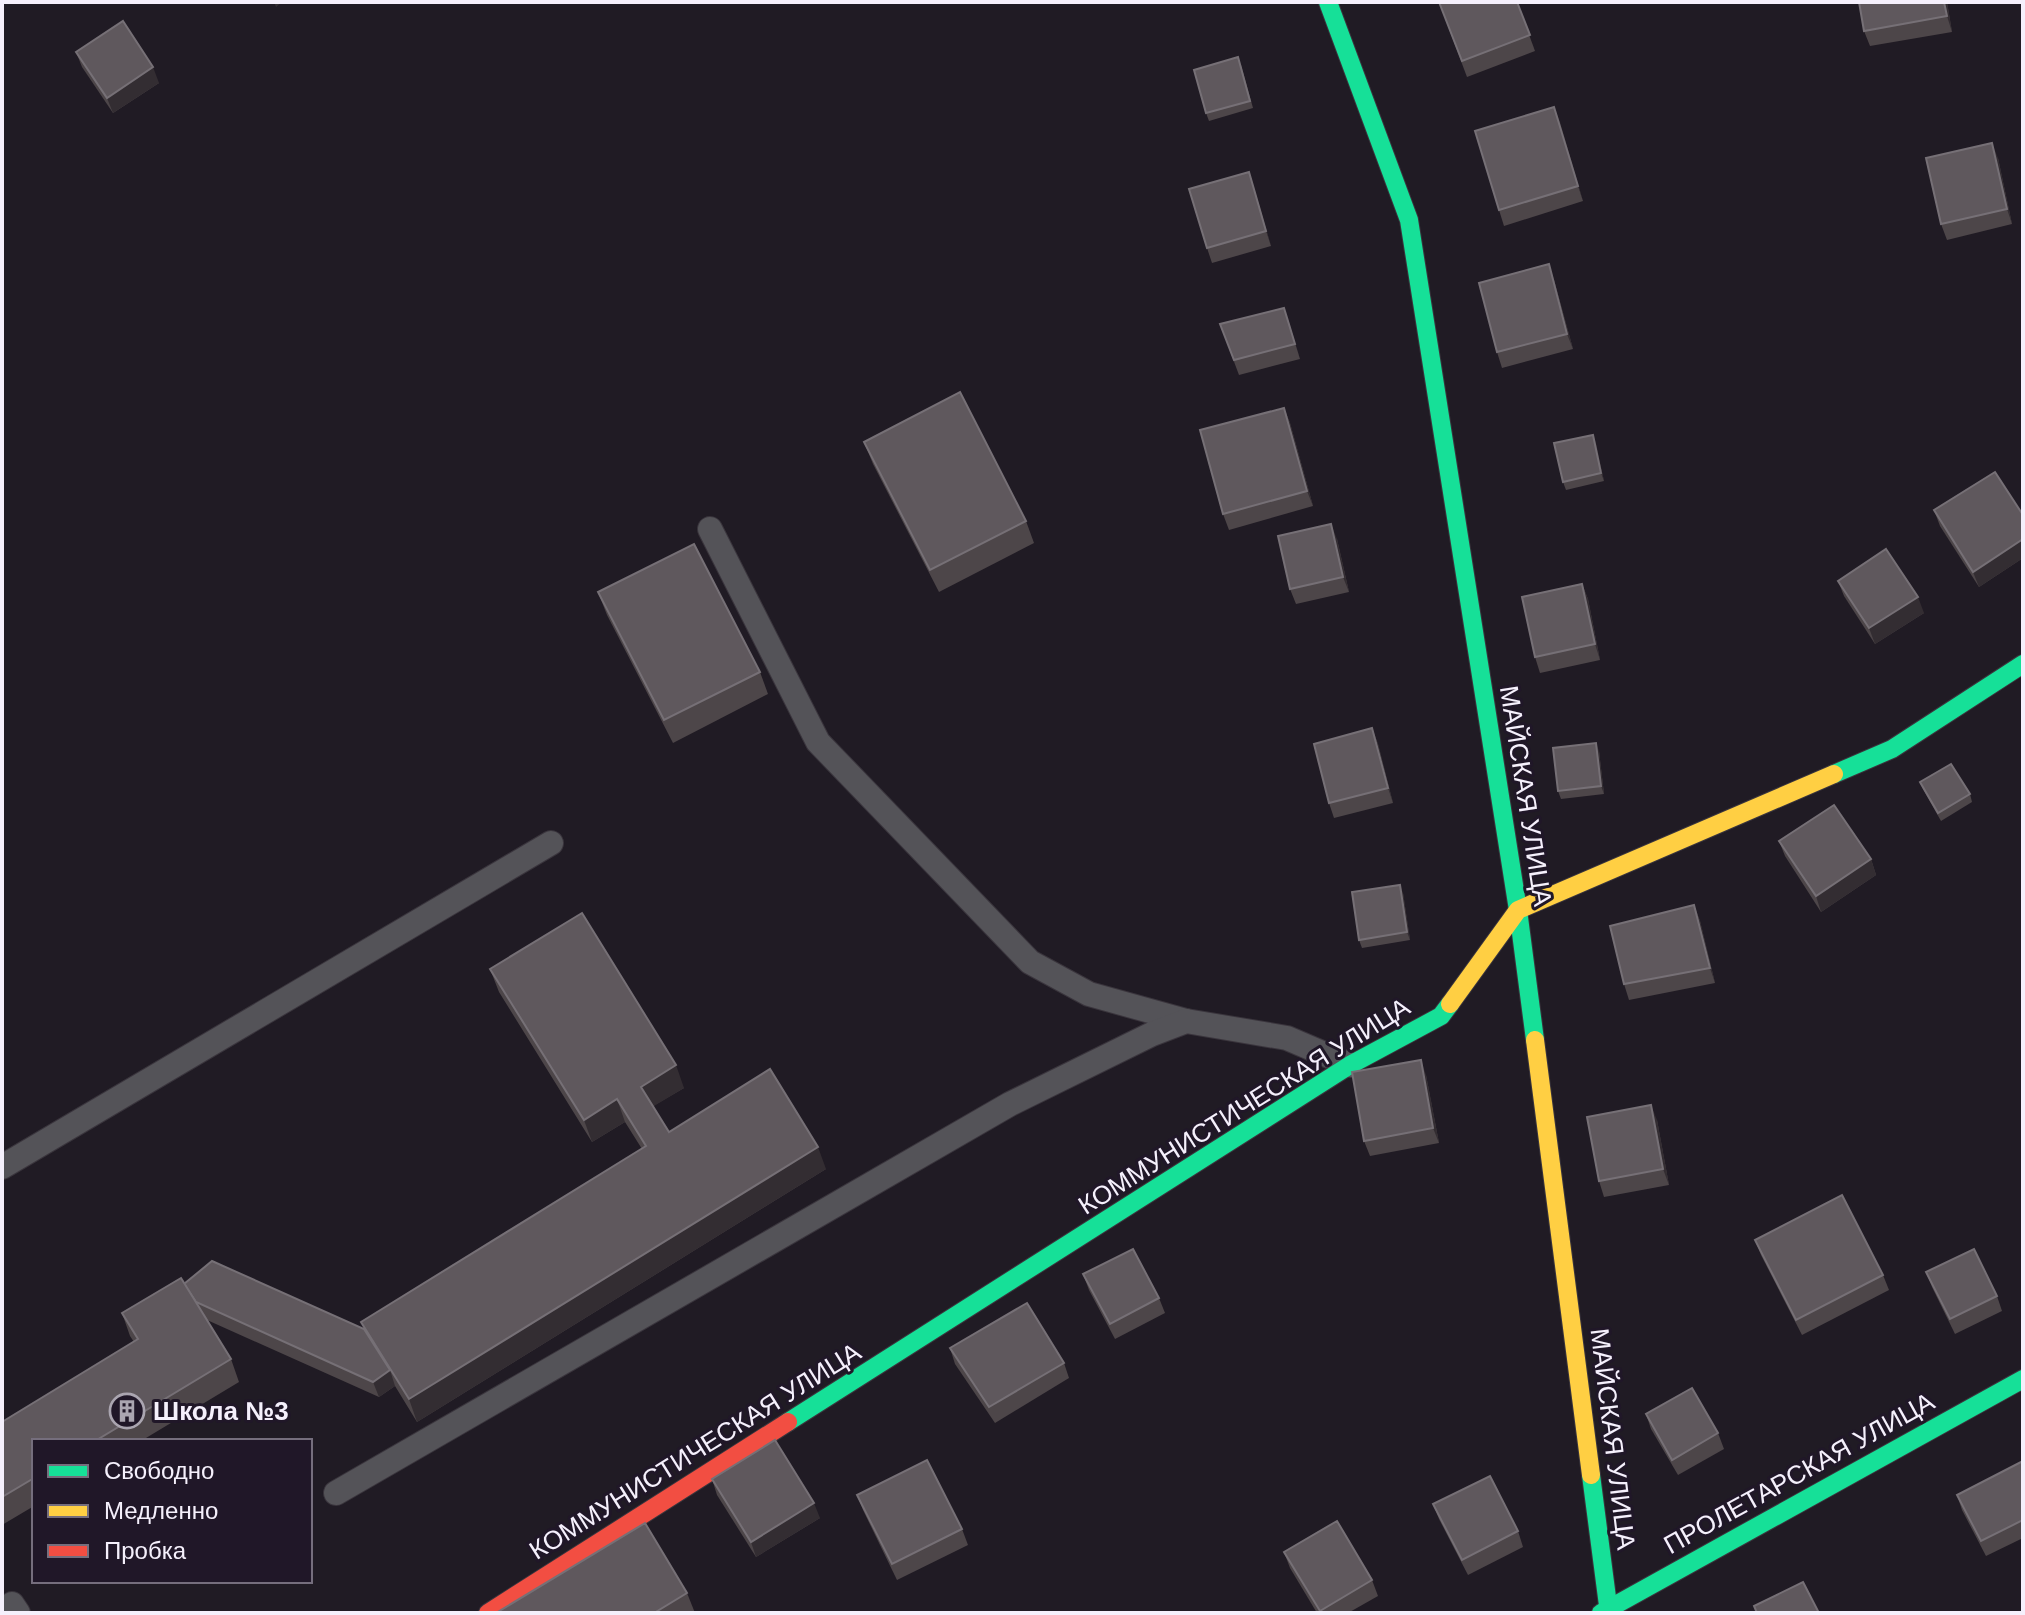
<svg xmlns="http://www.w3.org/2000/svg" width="2025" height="1615" viewBox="0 0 2025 1615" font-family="Helvetica,sans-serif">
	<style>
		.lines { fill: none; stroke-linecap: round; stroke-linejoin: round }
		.lane-casing { stroke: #3a353d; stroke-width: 26 }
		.fast-casing { stroke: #3a353d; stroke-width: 20 }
		.slow-casing { stroke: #3a353d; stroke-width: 20 }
		.jam-casing { stroke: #3a353d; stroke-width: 20 }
		.lane { stroke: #545358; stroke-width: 24 }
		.fast { stroke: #16e098; stroke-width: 18 }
		.slow { stroke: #ffcf43; stroke-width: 18 }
		.jam { stroke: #f24e42; stroke-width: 18 }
		.wall { fill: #4d4649 }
		.shaded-wall { fill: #332d32 }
		.building { fill: #5f585d; stroke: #767076; stroke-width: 2 }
		.labels { text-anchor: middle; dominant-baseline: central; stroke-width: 6; stroke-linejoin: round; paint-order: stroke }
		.street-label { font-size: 26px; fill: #f5f0fc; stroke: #201728 }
		.poi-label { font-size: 26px; font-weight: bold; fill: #f5f0fc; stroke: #201728; text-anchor: start }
	</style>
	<rect width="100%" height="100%" fill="#201b24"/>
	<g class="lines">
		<g class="lane-casing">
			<g id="lane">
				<path d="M710 529 818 742 1030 962 1089 994 1186 1021"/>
				<path d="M2 1167 551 843"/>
				<path d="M336 1493 1010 1104 1152 1034 1186 1021 1287 1038 1350 1065"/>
				<path d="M12 1604 18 1613"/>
			</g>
		</g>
		<g class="fast-casing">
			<g id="fast">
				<path d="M1328 2 1409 220 1518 910 1535 1040"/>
				<path d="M1834 774 1892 749 2023 664"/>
				<path d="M788 1422 1350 1065 1441 1016 1450 1004"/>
				<path d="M1591 1475 1609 1613"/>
				<path d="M1601 1613 2023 1379"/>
			</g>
		</g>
		<g class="slow-casing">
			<g id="slow">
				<path d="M1450 1004 1518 910 1834 774"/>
				<path d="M1535 1040 1591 1475"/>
			</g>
		</g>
		<g class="jam-casing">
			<path id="jam" d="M488 1613 788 1422"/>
		</g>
		<use href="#lane" class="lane"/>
		<use href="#fast" class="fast"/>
		<use href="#slow" class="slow"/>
		<use href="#jam" class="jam"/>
	</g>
	<g class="wall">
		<path d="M1439 2H1517L1535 51 1467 77Z"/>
		<path d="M1859 2H1947L1952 32 1870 46 1864 31Z"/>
		<path d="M76 52 159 83 113 113 82 67Z"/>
		<path d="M1241 65 1253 108 1209 121 1206 113Z"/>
		<path d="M1554 107 1583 201 1504 226 1499 210Z"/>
		<path d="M1998 158 2012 224 1947 240 1941 224Z"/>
		<path d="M1249 172 1271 246 1212 263 1207 248Z"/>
		<path d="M1554 280 1573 349 1502 368 1497 352Z"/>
		<path d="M1289 323 1300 359 1239 375 1220 324Z"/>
		<path d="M1284 408 1290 423 1313 506 1229 530 1223 514Z"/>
		<path d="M1593 435 1604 481 1566 490 1563 482Z"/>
		<path d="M864 442 1026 521 1034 543 939 592 873 464Z"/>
		<path d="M1934 510 2023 515V558L1979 587 1940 526Z"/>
		<path d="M1337 539 1349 592 1296 604 1290 589Z"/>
		<path d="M1838 581 1924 613 1875 644 1844 596Z"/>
		<path d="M1582 584 1588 599 1600 660 1540 673 1535 657Z"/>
		<path d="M598 592 760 672 768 694 673 743 607 615Z"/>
		<path d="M1372 728 1378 744 1393 803 1334 818 1329 803Z"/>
		<path d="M1599 751 1604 794 1561 799 1558 791Z"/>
		<path d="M1920 782 1970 794 1972 802 1941 821 1923 789Z"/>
		<path d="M1779 841 1871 859 1876 875 1821 912 1785 856Z"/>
		<path d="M1403 893 1410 940 1362 948 1359 940Z"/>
		<path d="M1694 905 1700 921 1715 983 1629 1000 1624 984Z"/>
		<path d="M490 969 684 1088 653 1106 669 1132 826 1169 417 1422 395 1386 379 1397 207 1320 231 1359 239 1382 141 1441H34V1506L2 1525V1422L134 1342 130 1336 122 1313 184 1284 364 1329 361 1322 642 1149 625 1122 592 1142 499 992Z"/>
		<path d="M1426 1075 1439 1143 1370 1156 1364 1141Z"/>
		<path d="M1657 1120 1669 1185 1604 1197 1599 1181Z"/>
		<path d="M1755 1240 1883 1275 1889 1290 1802 1335 1761 1255Z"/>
		<path d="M1926 1272 1997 1296 2002 1311 1955 1334 1932 1287Z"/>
		<path d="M1083 1274 1159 1298 1165 1313 1115 1339 1089 1290Z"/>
		<path d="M950 1348 1064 1363 1069 1378 995 1423 955 1364Z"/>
		<path d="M1646 1414 1718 1433 1724 1449 1678 1475 1651 1429Z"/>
		<path d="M2023 1461V1538L1986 1556 1962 1510 1957 1495Z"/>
		<path d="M712 1479 820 1518 756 1557 717 1495Z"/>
		<path d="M857 1495 962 1529 968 1545 897 1580 863 1510Z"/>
		<path d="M1433 1504 1518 1531 1523 1547 1468 1575 1439 1519Z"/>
		<path d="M1284 1552 1372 1580 1378 1596 1348 1613H1317L1290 1568Z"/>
		<path d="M687 1593 695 1613H496Z"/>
	</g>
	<g class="shaded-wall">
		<path d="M274 2H282L276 7Z"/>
		<path d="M1944 2H1947L1952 32 1947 16Z"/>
		<path d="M153 67 159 83 113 113 107 98Z"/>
		<path d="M1554 107 1560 122 1583 201 1578 186Z"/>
		<path d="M1992 143 1998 158 2012 224 2007 209Z"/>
		<path d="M1249 172 1254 187 1271 246 1266 231Z"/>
		<path d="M1549 264 1554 280 1573 349 1567 334Z"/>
		<path d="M1284 408 1290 423 1313 506 1307 491Z"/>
		<path d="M1593 435 1596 443 1604 481 1601 473Z"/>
		<path d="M1331 524 1337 539 1349 592 1343 577Z"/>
		<path d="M2023 539V558L1979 587 1973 572Z"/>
		<path d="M1582 584 1588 599 1600 660 1595 644Z"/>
		<path d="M1918 597 1924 613 1875 644 1869 628Z"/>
		<path d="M1372 728 1378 744 1393 803 1388 788Z"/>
		<path d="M1596 743 1599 751 1604 794 1601 786Z"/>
		<path d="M1871 859 1876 875 1821 912 1816 896Z"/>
		<path d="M1400 885 1403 893 1410 940 1407 932Z"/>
		<path d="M1694 905 1700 921 1715 983 1710 968Z"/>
		<path d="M1421 1060 1426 1075 1439 1143 1433 1128Z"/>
		<path d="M676 1065 684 1088 649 1109 641 1087Z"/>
		<path d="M617 1099 625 1122 592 1142 584 1120Z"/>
		<path d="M1651 1105 1657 1120 1669 1185 1663 1169Z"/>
		<path d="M818 1147 826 1169 417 1422 409 1399Z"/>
		<path d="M390 1370 395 1386 379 1397 373 1382Z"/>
		<path d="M814 1503 820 1518 756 1557 751 1542Z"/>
	</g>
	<g class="building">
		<path d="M1439 2H1517L1530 35 1462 61Z"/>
		<path d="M1859 2H1944L1947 16 1864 31Z"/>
		<path d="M123 21 153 67 107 98 76 52Z"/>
		<path d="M1238 57 1250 101 1206 113 1194 70Z"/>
		<path d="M1554 107 1578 186 1499 210 1475 131Z"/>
		<path d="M1992 143 2007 209 1941 224 1926 158Z"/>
		<path d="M1249 172 1266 231 1207 248 1189 189Z"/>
		<path d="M1549 264 1567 334 1497 352 1479 283Z"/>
		<path d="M1284 308 1295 344 1234 360 1220 324Z"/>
		<path d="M960 392 1026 521 930 570 864 442Z"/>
		<path d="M1284 408 1307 491 1223 514 1200 430Z"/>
		<path d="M1593 435 1601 473 1563 482 1554 443Z"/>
		<path d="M1995 472 2023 515V539L1973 572 1934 510Z"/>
		<path d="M1331 524 1343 577 1290 589 1278 536Z"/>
		<path d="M694 544 760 672 664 720 598 592Z"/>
		<path d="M1886 549 1918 597 1869 628 1838 581Z"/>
		<path d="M1582 584 1595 644 1535 657 1522 597Z"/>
		<path d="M1372 728 1388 788 1329 803 1314 744Z"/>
		<path d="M1596 743 1601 786 1558 791 1553 748Z"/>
		<path d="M1951 764 1970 794 1938 813 1920 782Z"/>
		<path d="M1834 805 1871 859 1816 896 1779 841Z"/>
		<path d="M1400 885 1407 932 1359 940 1352 892Z"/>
		<path d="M1694 905 1710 968 1624 984 1610 926Z"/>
		<path d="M582 913 676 1065 641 1087 669 1132 770 1069 818 1147 409 1399 361 1322 646 1146 617 1099 584 1120 490 969Z"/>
		<path d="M1421 1060 1433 1128 1364 1141 1352 1072Z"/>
		<path d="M1651 1105 1663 1169 1599 1181 1587 1117Z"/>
		<path d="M1842 1195 1883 1275 1796 1320 1755 1240Z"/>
		<path d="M1133 1249 1159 1298 1110 1324 1083 1274Z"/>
		<path d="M1974 1249 1997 1296 1950 1319 1926 1272Z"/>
		<path d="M212 1261 364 1329 390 1370 373 1382 196 1302 184 1284Z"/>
		<path d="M181 1278 231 1359 95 1441H34V1478L2 1497V1422L138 1339 122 1313Z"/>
		<path d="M1027 1303 1064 1363 989 1407 950 1348Z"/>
		<path d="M1692 1388 1718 1433 1672 1460 1646 1414Z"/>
		<path d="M775 1440 814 1503 751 1542 712 1479Z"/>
		<path d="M927 1460 962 1529 892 1564 857 1495Z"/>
		<path d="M2023 1461V1520L1981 1541 1957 1495Z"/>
		<path d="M1490 1476 1518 1531 1462 1560 1433 1504Z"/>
		<path d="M1337 1521 1372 1580 1320 1611 1284 1552Z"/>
		<path d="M645 1523 687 1593 654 1613H496Z"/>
		<path d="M1803 1582 1819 1613H1757L1754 1606Z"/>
	</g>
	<defs>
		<g id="building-ring" transform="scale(1.8)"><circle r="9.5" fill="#201728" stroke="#aaa5b0" stroke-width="1.5"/><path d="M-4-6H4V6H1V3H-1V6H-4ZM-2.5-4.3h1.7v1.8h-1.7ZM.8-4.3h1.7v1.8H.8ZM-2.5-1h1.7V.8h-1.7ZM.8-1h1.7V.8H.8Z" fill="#aaa5b0"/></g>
	</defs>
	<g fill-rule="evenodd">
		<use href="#building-ring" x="127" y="1411"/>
	</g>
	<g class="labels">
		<g class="street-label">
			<text transform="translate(1526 796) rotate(81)">МАЙСКАЯ УЛИЦА</text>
			<text transform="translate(1244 1106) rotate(-32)">КОММУНИСТИЧЕСКАЯ УЛИЦА</text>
			<text transform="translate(1613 1439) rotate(83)">МАЙСКАЯ УЛИЦА</text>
			<text transform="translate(695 1451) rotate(-32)">КОММУНИСТИЧЕСКАЯ УЛИЦА</text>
			<text transform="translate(1799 1473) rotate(-29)">ПРОЛЕТАРСКАЯ УЛИЦА</text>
		</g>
		<g class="poi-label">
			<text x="153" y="1411">Школа №3</text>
		</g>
	</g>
	<rect width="2025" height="1615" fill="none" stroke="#f5f0fc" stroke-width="8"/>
	<rect x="32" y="1439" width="280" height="144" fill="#201728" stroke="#756e7d" stroke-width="2"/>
	<rect x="48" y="1465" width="40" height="12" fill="#16e098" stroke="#756e7d" stroke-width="2"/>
	<text x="104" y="1479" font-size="24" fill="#f5f0fc">Свободно</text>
	<rect x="48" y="1505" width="40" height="12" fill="#ffcf43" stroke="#756e7d" stroke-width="2"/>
	<text x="104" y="1519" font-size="24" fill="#f5f0fc">Медленно</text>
	<rect x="48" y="1545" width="40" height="12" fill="#f24e42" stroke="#756e7d" stroke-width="2"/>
	<text x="104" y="1559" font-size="24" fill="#f5f0fc">Пробка</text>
</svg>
